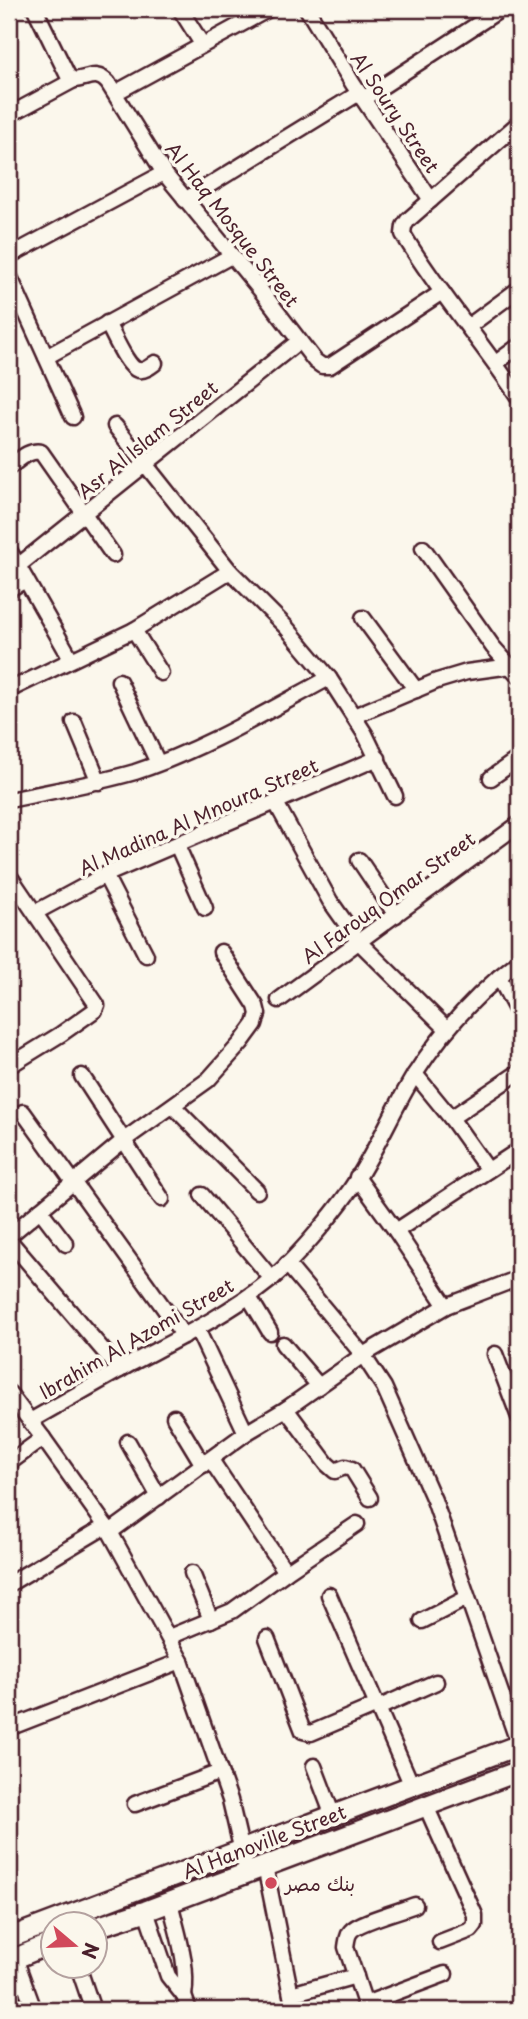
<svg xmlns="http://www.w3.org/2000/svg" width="528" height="2019" viewBox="0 0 528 2019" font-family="'Playpen Sans','Playpen Sans Arabic',sans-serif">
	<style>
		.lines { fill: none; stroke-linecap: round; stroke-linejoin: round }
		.street-casing { stroke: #4a1f2b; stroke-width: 19 }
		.secondary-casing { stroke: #4a1f2b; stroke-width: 24 }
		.street { stroke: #fbf7ec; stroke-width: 14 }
		.secondary { stroke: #fbf7ec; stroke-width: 19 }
		.poi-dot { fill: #d1495b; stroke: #fbf7ec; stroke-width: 2.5 }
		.labels { text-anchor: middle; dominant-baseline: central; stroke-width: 7; stroke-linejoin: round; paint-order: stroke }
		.street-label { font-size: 19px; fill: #4a1f2b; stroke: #fbf7ec }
		.poi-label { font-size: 19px; fill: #4a1f2b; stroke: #fbf7ec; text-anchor: start }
	</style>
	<rect width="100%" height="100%" fill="#fbf7ec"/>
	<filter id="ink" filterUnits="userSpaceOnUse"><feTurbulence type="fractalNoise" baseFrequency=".0143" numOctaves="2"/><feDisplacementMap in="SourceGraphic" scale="14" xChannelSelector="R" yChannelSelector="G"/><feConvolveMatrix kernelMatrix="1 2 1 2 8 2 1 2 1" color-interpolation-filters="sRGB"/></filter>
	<g filter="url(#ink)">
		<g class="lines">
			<g class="street-casing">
				<g id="street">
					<path d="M35 9 68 76 74 80C88 79 96 70 108 83L164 173 262 292 315 361 322 366H330L442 292"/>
					<path d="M180 9 202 44"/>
					<path d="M307 9 353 84 431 200"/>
					<path d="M115 93 269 9"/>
					<path d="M363 99 501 9"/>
					<path d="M9 115 74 80"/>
					<path d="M519 123 408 220 404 226 403 234C437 291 482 342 519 398"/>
					<path d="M185 200 359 93"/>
					<path d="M9 256 164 173"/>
					<path d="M9 275 73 417"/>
					<path d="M107 323C113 333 128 370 139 370 145 371 151 366 155 363"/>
					<path d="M469 326 519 289"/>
					<path d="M46 357 231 256"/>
					<path d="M496 363 519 346"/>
					<path d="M115 426 230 571 286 627 329 678 365 734 395 796"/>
					<path d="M9 467C18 461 29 449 41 452L113 555"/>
					<path d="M423 548 493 647 519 676"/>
					<path d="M9 550 71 659"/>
					<path d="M18 566 299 341"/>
					<path d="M9 589 26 580"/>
					<path d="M363 618 416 690"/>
					<path d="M134 630 161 673"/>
					<path d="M119 681 158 763"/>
					<path d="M9 690 134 630 230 571"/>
					<path d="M354 716 437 681 467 672 519 665"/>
					<path d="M74 722 99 782"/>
					<path d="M491 778 519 758"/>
					<path d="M9 800C51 791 94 784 135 772 203 750 266 712 329 678"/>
					<path d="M276 803 330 901 359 942 447 1029"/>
					<path d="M177 845 205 908"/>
					<path d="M359 860 396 915"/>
					<path d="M9 875 97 1005 95 1010 61 1034 9 1066"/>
					<path d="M105 875 146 955"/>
					<path d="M36 912 105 875 378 758"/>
					<path d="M499 977 519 1015"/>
					<path d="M279 1000 519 824"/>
					<path d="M415 1074 451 1118 488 1170"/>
					<path d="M82 1076 162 1199"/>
					<path d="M173 1106 257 1191"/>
					<path d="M23 1112 184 1336"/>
					<path d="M451 1118 519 1072"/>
					<path d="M357 1177 396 1231 446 1306"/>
					<path d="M202 1195 272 1279"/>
					<path d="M40 1210 66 1244"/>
					<path d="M396 1231 519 1150"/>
					<path d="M9 1236 124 1140 208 1080 241 1043 255 1024 258 1014 256 1006 221 952"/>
					<path d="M9 1240 120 1370"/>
					<path d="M287 1264 363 1355 384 1387 434 1500 519 1745"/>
					<path d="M249 1297 270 1332"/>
					<path d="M197 1329 246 1433"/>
					<path d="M283 1344 319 1386"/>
					<path d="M495 1354 519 1417"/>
					<path d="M9 1393 43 1438 110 1532 181 1661 230 1800 247 1873"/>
					<path d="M286 1409 327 1464 335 1471 345 1467 352 1469 370 1498"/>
					<path d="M174 1417 203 1465"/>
					<path d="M30 1421C64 1402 98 1382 132 1363 179 1338 227 1315 269 1281 295 1260 330 1218 350 1190 375 1154 392 1111 415 1074 443 1030 478 992 519 961"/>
					<path d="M128 1442 159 1497"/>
					<path d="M211 1460 286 1572"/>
					<path d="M9 1463 43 1438"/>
					<path d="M110 1532 246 1433 286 1409 363 1355 446 1306 519 1278"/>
					<path d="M192 1573 211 1620"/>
					<path d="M9 1584 106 1526"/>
					<path d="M329 1595 412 1786"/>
					<path d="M422 1621 467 1598"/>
					<path d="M169 1637 232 1611 286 1572 357 1524"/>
					<path d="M267 1638 303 1731 311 1733 377 1705"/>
					<path d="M378 1708 436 1682"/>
					<path d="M9 1728 181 1661"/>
					<path d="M314 1766 333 1816"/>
					<path d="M135 1804 220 1772"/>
					<path d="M426 1806 475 1915V1925L471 1930 440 1942"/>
					<path d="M265 1866 294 2010"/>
					<path d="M170 1902C177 1932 189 1965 184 1996"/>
					<path d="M146 1911 168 1976 184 1996 189 2010"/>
					<path d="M15 1958 34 2010"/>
					<path d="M78 1966 93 2010"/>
					<path d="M291 1994 356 1976"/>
					<path d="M365 2004 445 1974"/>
					<path d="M367 2010 346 1947C347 1942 347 1935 351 1931 358 1922 403 1910 415 1905"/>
				</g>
			</g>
			<g class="secondary-casing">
				<g id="secondary">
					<path d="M94 1928 146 1911 519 1771"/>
					<path d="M9 1938 519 1745"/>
					<path d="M9 1961 52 1943"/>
				</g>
			</g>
			<use href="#street" class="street"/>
			<use href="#secondary" class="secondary"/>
		</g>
	</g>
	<circle class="poi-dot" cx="271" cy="1883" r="7"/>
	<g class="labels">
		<g class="street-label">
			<text transform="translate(396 112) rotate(56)">Al Soury Street</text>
			<text transform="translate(233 224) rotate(52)">Al Haq Mosque Street</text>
			<text transform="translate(147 439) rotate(-39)">Asr Al Islam Street</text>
			<text transform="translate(198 816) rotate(-24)">Al Madina Al Mnoura Street</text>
			<text transform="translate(388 897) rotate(-36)">Al Farouq Omar Street</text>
			<text transform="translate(136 1338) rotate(-30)">Ibrahim Al Azomi Street</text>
			<text transform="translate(264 1841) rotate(-21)">Al Hanoville Street</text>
		</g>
		<g class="poi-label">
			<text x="285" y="1883">بنك مصر</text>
		</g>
	</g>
	<rect width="528" height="2019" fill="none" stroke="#fbf7ec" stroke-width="35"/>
	<rect x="18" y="18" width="493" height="1984" fill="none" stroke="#4a1f2b" stroke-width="2.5" filter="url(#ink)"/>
	<g transform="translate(74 1945) rotate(109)"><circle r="33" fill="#fbf7ec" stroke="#b4a19f" stroke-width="2"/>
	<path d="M0-5L12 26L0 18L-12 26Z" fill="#d1495b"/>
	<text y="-10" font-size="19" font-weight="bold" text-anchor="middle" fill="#4a1f2b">N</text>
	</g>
</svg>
